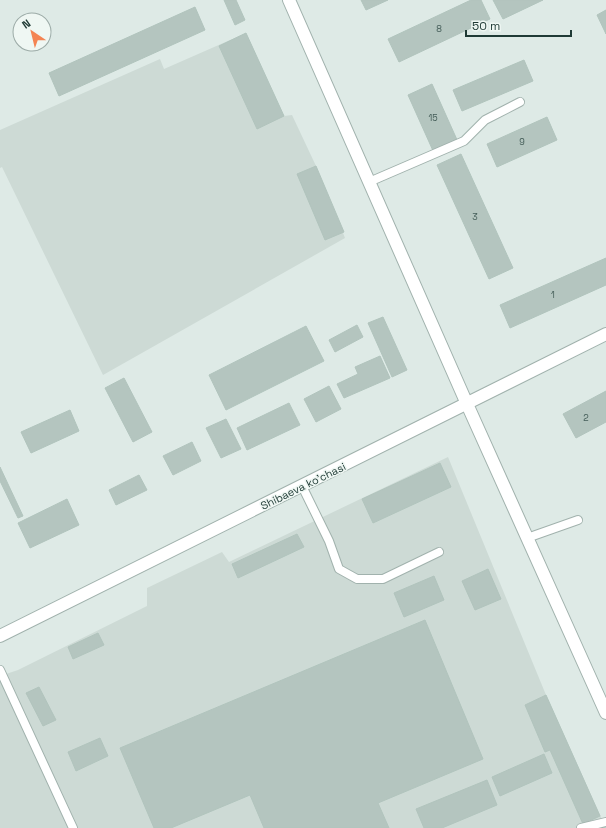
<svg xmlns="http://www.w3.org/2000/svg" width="606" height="828" viewBox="0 0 606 828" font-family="'Space Grotesk',sans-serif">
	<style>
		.built { fill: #cddad5 }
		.building { fill: #b4c5bf; stroke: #b1c4bd }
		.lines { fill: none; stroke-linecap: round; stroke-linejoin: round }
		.lane-casing { stroke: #a1b2ad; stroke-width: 10 }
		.street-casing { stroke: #a1b2ad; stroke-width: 14 }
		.lane { stroke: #fff; stroke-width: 8 }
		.street { stroke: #fff; stroke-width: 12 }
		.labels { text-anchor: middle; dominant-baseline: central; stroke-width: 3; stroke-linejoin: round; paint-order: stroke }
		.number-label { font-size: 9px; fill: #445d58 }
		.street-label { font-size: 11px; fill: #1f3a35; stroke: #eff7f3 }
	</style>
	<rect width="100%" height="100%" fill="#deeae6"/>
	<g class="built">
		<path d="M246 33 284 116 292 115 316 166 345 238 103 375 2 167 0 168V130L160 59 164 69Z"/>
		<path d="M448 457 546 695 606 828H0V676L18 670 147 606V588L222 552 229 562Z"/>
	</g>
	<g class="building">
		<path d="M224 0H236L245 20 235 25Z"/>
		<path d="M361 0H388L366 10Z"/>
		<path d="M471 0H481L490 19 399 62 388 39Z"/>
		<path d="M493 0H543L503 19Z"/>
		<path d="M195 7 205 30 59 96 49 73Z"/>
		<path d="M606 10V34L597 15Z"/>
		<path d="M246 33 284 116 257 129 219 46Z"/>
		<path d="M524 60 533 81 462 111 453 90Z"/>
		<path d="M432 84 458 142 434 153 408 95Z"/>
		<path d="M547 117 557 140 497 167 487 144Z"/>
		<path d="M461 154 513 268 489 279 437 165Z"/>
		<path d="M316 166 344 232 325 240 297 174Z"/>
		<path d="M606 258V285L510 328 500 305Z"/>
		<path d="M383 317 407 370 392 377 368 323Z"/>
		<path d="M357 325 363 337 335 352 329 340Z"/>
		<path d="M306 326 324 361 226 410 209 375Z"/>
		<path d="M380 356 390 378 344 398 337 384 358 374 355 367Z"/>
		<path d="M124 378 152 432 133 442 105 388Z"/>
		<path d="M329 386 341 409 316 422 304 399Z"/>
		<path d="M606 391V422L576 438 563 414Z"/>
		<path d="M289 403 300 425 247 450 237 428Z"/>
		<path d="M70 410 79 431 31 453 21 432Z"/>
		<path d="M226 419 241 449 221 458 206 428Z"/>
		<path d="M192 442 201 461 173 475 163 456Z"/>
		<path d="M440 463 451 487 373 523 362 499Z"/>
		<path d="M0 467 23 516 18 518 0 481Z"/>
		<path d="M139 475 147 490 116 505 109 490Z"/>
		<path d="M67 499 79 525 30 548 18 523Z"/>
		<path d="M297 534 304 547 238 578 232 564Z"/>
		<path d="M488 569 501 599 475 610 462 581Z"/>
		<path d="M434 576 444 600 404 617 394 593Z"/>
		<path d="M425 620 483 759 378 803 389 828H264L250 795 171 828H154L120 748Z"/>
		<path d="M98 633 104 645 73 659 68 647Z"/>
		<path d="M39 687 56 720 43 726 26 693Z"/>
		<path d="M546 695 600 816 583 824 550 750 545 752 525 705Z"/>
		<path d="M100 738 108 756 76 771 68 752Z"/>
		<path d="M544 754 552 773 500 796 492 777Z"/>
		<path d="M487 780 497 805 442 828H424L416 809Z"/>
	</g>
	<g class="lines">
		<g class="lane-casing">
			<g id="lane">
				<path d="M369 182 464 141 485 120 520 102"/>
				<path d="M302 486 329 541 339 569 357 579H383L439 552"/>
				<path d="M527 538 578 520"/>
				<path d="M0 670 73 828"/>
				<path d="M581 828 606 822"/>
			</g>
		</g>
		<g class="street-casing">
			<g id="street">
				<path d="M289 0 467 404 606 713"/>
				<path d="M0 636 606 334"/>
			</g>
		</g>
		<use href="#lane" class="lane"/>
		<use href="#street" class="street"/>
	</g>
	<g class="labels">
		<g class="number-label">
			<text x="439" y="29">8</text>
			<text x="433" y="118">15</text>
			<text x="522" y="142">9</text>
			<text x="475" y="217">3</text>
			<text x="553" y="295">1</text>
			<text x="586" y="418">2</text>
		</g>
		<g class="street-label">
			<text transform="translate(303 486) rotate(-26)">Shibaeva ko'chasi</text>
		</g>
	</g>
	<g transform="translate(32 32) rotate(325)"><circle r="19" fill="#eff7f3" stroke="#9caba7"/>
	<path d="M0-3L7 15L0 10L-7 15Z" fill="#f48453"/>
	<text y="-6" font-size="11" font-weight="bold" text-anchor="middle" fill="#1f3a35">N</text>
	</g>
	<path d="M466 30v6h105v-6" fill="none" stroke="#1f3a35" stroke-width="2"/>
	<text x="472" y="30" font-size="12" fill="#1f3a35" stroke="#eff7f3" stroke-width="3" paint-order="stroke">50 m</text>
</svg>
